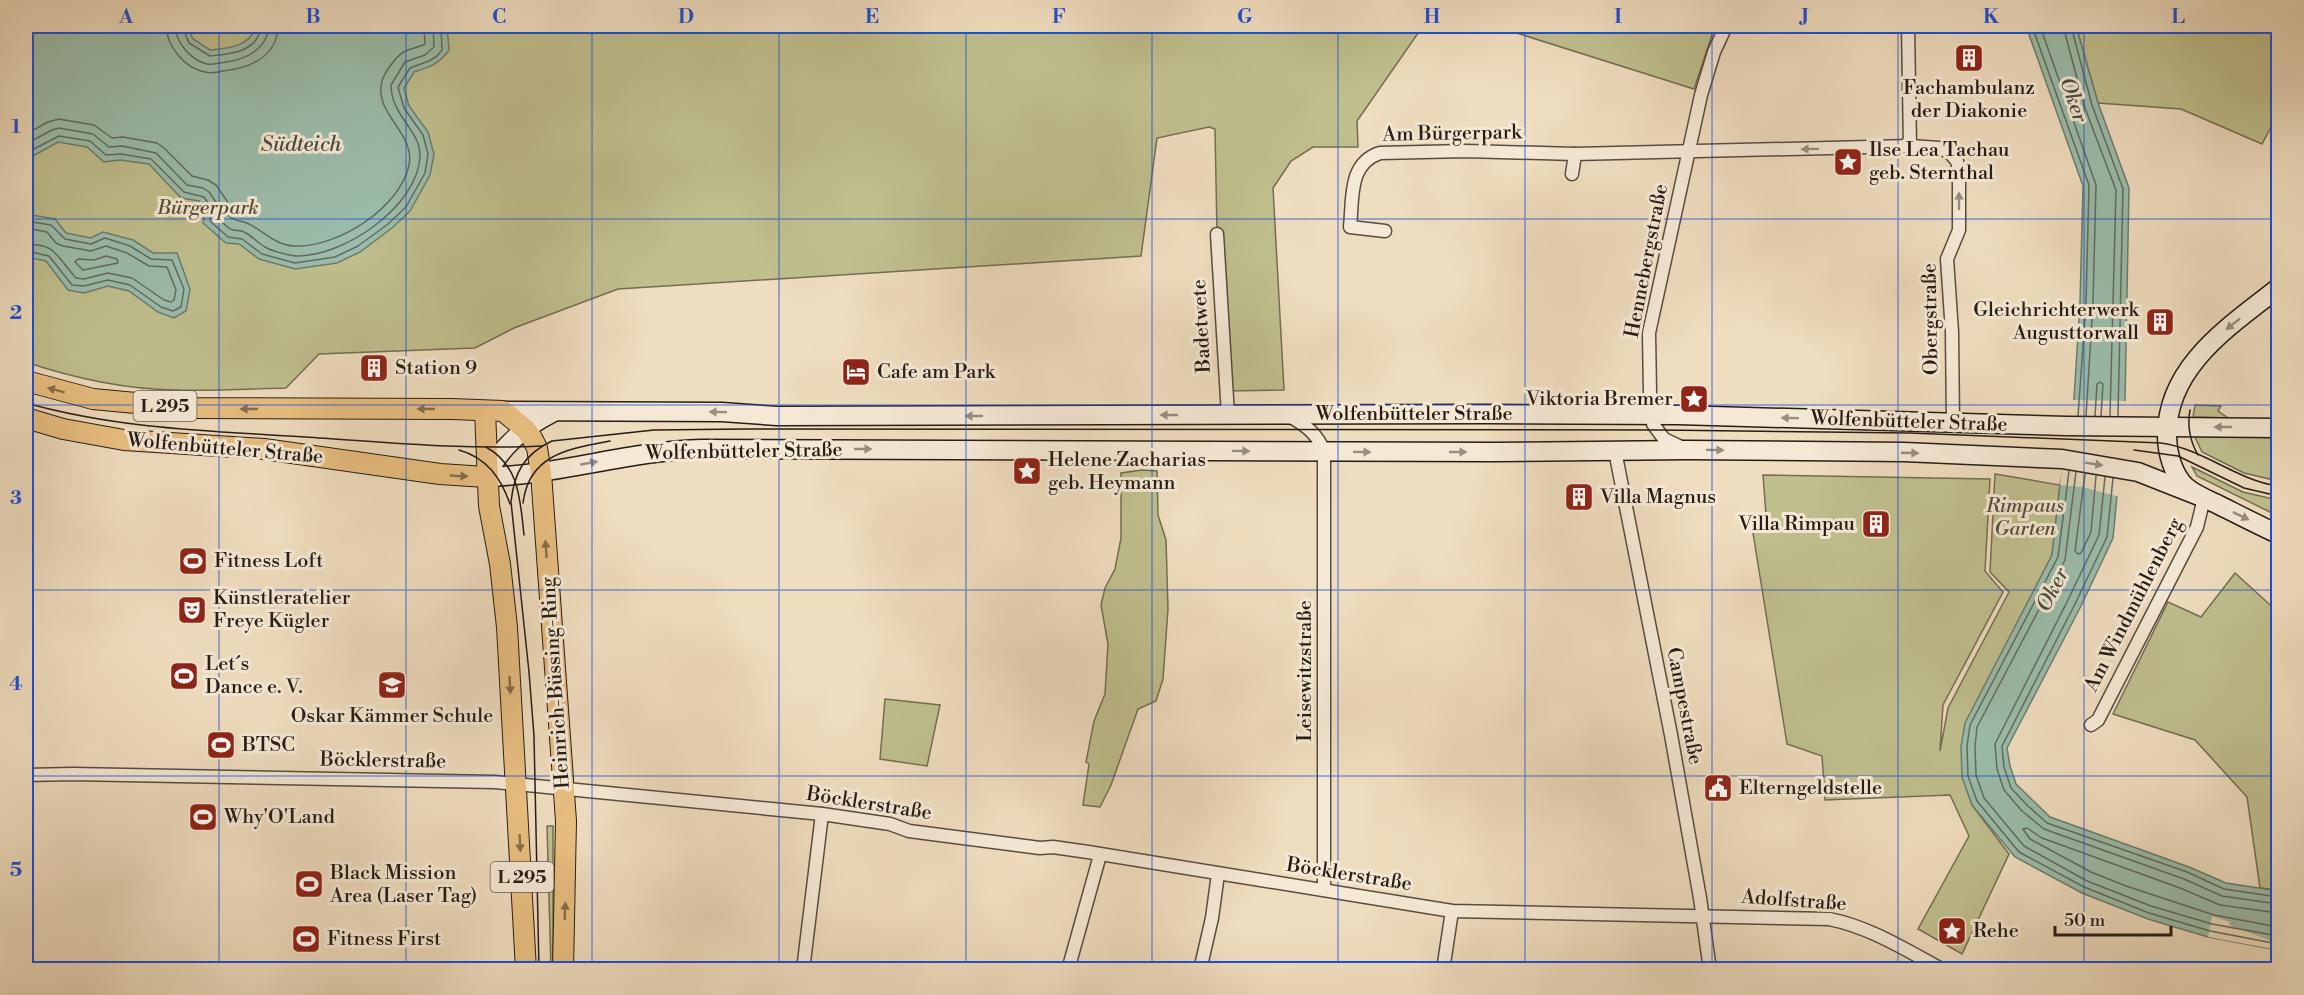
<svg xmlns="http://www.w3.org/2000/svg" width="2304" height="995" viewBox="0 0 2304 995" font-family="'Libre Bodoni',serif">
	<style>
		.green { fill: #c0bf8e; stroke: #736e52; stroke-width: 1.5 }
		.water { fill: #9bbdab; stroke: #6c7d6f; stroke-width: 1.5 }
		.pier { fill: #efddbf }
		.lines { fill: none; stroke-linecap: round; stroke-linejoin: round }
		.shore { stroke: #606c60; stroke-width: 1.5 }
		.minor-casing { stroke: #584c40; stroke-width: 15 }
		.secondary-casing { stroke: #261c15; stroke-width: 21 }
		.primary-casing { stroke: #261c15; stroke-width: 22 }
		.minor { stroke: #f5e9d5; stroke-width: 12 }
		.secondary { stroke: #f5e9d5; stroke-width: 18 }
		.primary { stroke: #e8be80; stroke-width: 20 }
		.tram { stroke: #261c15; stroke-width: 1.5 }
		.oneway { fill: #988d7f }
		.oneway2 { fill: #876d4a }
		.grid { fill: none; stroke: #1d4ed8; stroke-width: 1.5; stroke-opacity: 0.55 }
		.labels { text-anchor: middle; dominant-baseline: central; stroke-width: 6; stroke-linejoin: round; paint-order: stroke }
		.shield { fill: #f5e9d5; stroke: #645a4f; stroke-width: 1.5 }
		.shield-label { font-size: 18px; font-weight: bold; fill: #261c15 }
		.poi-label { font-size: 20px; fill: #261c15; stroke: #f5e9d5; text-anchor: start }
		.street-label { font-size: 20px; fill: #261c15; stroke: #f5e9d5 }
		.park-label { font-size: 20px; font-style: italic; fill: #544d39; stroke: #f5e9d5 }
		.water-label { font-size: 21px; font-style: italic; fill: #494c42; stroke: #f5e9d5 }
		.neatline { fill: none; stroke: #1d4ed8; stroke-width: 2 }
		.grid-label { font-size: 20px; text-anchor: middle; font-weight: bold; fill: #1d4ed8 }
	</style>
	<rect width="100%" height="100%" fill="#efddbf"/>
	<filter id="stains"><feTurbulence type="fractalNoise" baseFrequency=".00333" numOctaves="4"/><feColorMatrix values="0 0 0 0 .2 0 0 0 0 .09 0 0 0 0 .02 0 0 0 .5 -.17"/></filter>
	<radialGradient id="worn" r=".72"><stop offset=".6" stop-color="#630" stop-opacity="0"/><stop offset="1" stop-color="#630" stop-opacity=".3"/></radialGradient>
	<g class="green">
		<path d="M26 26H1423L1357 121 1358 147H1313L1291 161 1273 188 1284 390 1226 391 1217 234 1215 129 1209 127 1157 138 1141 256 618 289 514 328 475 348 319 354 286 388C249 389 212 391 175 390 124 389 73 378 26 362Z"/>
		<path d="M1430 26H1715L1694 89 1507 30Z"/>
		<path d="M2076 26H2278V114L2262 144 2181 109 2098 103Z"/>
		<path d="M2195 405 2221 406 2218 411 2228 418 2193 417Z"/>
		<path d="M2194 435 2278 436V481L2244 473 2202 452Z"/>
		<path d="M2192 467 2243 492 2278 500V516L2197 476Z"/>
		<path d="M1142 470 1157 471 1158 515 1166 540 1168 609 1163 679 1156 701 1138 709 1111 785 1100 807 1083 805 1089 764 1086 762 1094 721 1105 694 1108 644 1101 605 1105 588 1115 569 1121 538V473Z"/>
		<path d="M1995 474 2060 485 2052 555 2012 635 1972 805 2009 854 1962 954 1918 929 1969 836 1950 795 1825 800 1822 756 1787 744 1753 533 1767 528 1763 475 1990 479 1985 571 2003 592 1943 705 1940 751 1948 708 2009 592 1990 572Z"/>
		<path d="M2235 573 2278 612V890L2260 888 2247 797 2195 740 2113 714 2168 602 2201 617Z"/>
		<path d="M885 699 940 705 927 766 880 759Z"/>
		<path d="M547 826H553V970L551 969Z"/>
	</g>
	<g class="water">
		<path d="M26 26H187L193 39 210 50C229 48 250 47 256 26H447L449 50C439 64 430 67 414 72L404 88 409 106 428 132 434 154 430 175 410 211 392 228 360 252 337 263 295 269 259 259 239 244 226 243 203 223 206 210 199 201 181 198 149 164 120 160 104 162 87 147 58 142 26 160Z"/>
		<path d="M2026 26H2076L2098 103 2129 188 2125 401 2117 496 2113 538 2081 606 2007 748 2010 766 2016 784 2050 817 2189 867 2226 883 2278 891V950L2208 937 2148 919 2082 893 2015 857 1972 805 1962 777 1961 746 1965 723 2052 555 2060 485 2073 414 2080 303 2083 186Z"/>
		<path d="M26 214 55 219 66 233 91 238 103 232 133 240 153 253H177L190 289 186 311 174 318 158 312 129 291 108 286 84 293 68 290 46 261 31 258 26 262Z"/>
	</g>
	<g class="pier">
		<path d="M2070 400 2127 401 2120 497 2082 487 2060 485Z"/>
		<path d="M2212 916 2230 922 2229 925 2269 940 2278 945V950L2208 937Z"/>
	</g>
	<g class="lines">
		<g class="shore">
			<path d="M166 26C167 46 184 68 205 72 211 74 217 72 223 71 250 68 277 57 278 26"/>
			<path d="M175 26C176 42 190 60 207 64 213 65 220 63 226 62 247 59 267 49 269 26"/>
			<path d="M182 26 189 43 210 56C231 54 258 52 261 26"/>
			<path d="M2032 26 2089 185 2086 303 2078 416"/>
			<path d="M2040 26 2096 185 2093 303 2086 416"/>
			<path d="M2063 26 2085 108 2116 190 2110 416"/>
			<path d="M2071 26 2092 105 2123 189 2118 416"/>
			<path d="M26 134 48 122 59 119 94 125 112 138 123 137 157 143 164 148 192 176 208 180 216 185 227 201 228 215C235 222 241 220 249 224 265 232 277 247 298 246 339 246 400 208 409 165 416 133 373 114 382 81 385 72 395 57 404 52 410 48 418 48 425 44L424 26"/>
			<path d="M26 144 52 130 59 128 93 134 109 147 122 146 156 153 187 185 203 188 209 192 218 205 219 219C223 223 228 229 233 230 238 231 242 230 246 233 253 237 258 243 265 247 272 251 287 255 296 256 343 257 418 207 420 156 421 131 391 116 391 85L405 62 425 55 434 47 433 26"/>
			<path d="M26 153 59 136 90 141 106 155 121 154 151 159 184 192 204 197 211 208 210 221 228 237 242 239 262 254 295 263 335 257 358 246 388 224 406 207 425 173 428 154 423 135 404 108 398 87 410 68 429 61 437 56 442 50 441 26"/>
			<path d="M26 221 51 225 65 239 91 244 105 238 130 246 151 259 172 260 184 289 181 307 173 311 161 307 130 285 108 280 84 286 72 285 49 256 31 252 26 255"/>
			<path d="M26 228 47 232 56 243 63 246 91 251 106 246 127 253 149 266 167 267 176 290 174 300 171 302 164 300 132 278 108 273 84 279 76 278C60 261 54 240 26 246"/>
			<path d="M106 256 117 259 118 263 83 270 75 262 78 259 94 260Z"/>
			<path d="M2095 416 2097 384 2100 382 2103 384 2101 416"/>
			<path d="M2069 471 2058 557 1970 725 1967 746 1968 776 1977 801 2019 852 2084 887 2149 913 2210 931 2278 944"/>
			<path d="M2076 472 2065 560 1977 727 1975 747 1976 775 1984 798 2024 846 2087 881 2151 906 2212 924 2278 936"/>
			<path d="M2085 474 2075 551 2078 554 2081 553 2091 532 2096 476"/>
			<path d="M2105 477 2099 535 2068 600 1995 744 1997 769 2004 790 2022 811 2044 829 2184 879 2222 896 2278 904"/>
			<path d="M2113 478 2107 537 2075 604 2002 746 2004 767 2011 788 2027 805 2047 823 2187 872 2224 889 2278 897"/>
			<path d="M2278 913 2220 905 2180 888 2042 838 2027 828 2023 829 2030 839 2091 872 2126 886 2214 915 2278 927"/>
		</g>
		<g class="minor-casing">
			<g id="minor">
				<path d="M1908 26 1910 146"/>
				<path d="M1572 174 1575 154 1910 146 1939 148 1949 152 1957 161 1959 171V230L1947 259 1952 332 1953 423"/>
				<path d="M1385 231 1350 227C1353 199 1348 163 1380 153L1465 151 1575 154"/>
				<path d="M1217 234 1228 415"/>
				<path d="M1289 416C1306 425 1317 434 1324 451V890"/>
				<path d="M1683 448 1664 439 1653 424 1650 394 1649 333 1701 95 1714 52 1726 26"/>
				<path d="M1615 451 1671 735 1700 898 1710 970"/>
				<path d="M2091 725 2098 720 2197 527 2204 498"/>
				<path d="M26 775 73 774 495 782 822 814 890 824 909 831 1040 848 1053 847 1088 852 1452 911 1829 919C1870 927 1906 950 1943 970"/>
				<path d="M803 970 822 814"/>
				<path d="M1068 970 1100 855"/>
				<path d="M1200 970 1212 918 1218 874"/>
				<path d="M1443 970 1452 911"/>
			</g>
		</g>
		<g class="secondary-casing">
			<g id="secondary">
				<path d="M2278 288C2230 326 2167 366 2167 435 2167 453 2173 474 2185 486 2194 494 2206 499 2217 504 2237 514 2258 525 2278 534"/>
				<path d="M503 411 722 412 777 416 1487 414 1678 415 2066 426 2278 428"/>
				<path d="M552 413C523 428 500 447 486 477 559 475 629 451 702 449L1493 452 1687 450 1904 452 2062 459 2138 472 2204 498"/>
			</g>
		</g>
		<g class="primary-casing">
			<g id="primary">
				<path d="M26 381 93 399 189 408 452 409 503 411 525 429 532 438 537 448 541 473 566 821 563 970"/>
				<path d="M485 411 489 506 500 564 507 627 526 970"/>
				<path d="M26 418 63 429 124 440 264 449 440 474 486 477"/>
			</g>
		</g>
		<use href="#minor" class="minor"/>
		<use href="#secondary" class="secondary"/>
		<use href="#primary" class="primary"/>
		<g class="tram">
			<path d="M26 403C119 429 210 431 305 437 384 442 463 450 542 446"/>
			<path d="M2190 410C2187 426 2190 441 2198 455"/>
			<path d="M486 447C520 466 520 500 524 535"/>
			<path d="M459 450C487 458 501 478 510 504"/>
			<path d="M2134 450 2178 456 2244 488 2278 496"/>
			<path d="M523 503C529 454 569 449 610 441"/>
			<path d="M539 970 534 736 529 672 511 502C514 473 524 454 552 441L654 430 744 429 1662 430 1910 433 2161 443C2204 449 2236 480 2278 486"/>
		</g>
	</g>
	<defs><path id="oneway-solid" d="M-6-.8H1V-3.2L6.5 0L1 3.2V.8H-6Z" transform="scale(1.5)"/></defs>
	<g class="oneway">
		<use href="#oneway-solid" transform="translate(1810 149) rotate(179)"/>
		<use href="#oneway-solid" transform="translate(1959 201) rotate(-90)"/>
		<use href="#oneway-solid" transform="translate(2233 324) rotate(142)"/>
		<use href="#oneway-solid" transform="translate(718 412) rotate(-179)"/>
		<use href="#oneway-solid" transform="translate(1169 415) rotate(180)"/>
		<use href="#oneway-solid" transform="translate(974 416) rotate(180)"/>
		<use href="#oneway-solid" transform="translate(1790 418) rotate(-179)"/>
		<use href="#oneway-solid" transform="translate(2223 427) rotate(-180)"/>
		<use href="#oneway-solid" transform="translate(863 449)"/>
		<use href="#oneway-solid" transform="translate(1715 450) rotate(1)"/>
		<use href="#oneway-solid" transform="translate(1241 451) rotate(1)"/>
		<use href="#oneway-solid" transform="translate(1362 452) rotate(1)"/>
		<use href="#oneway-solid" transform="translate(1458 452)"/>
		<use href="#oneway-solid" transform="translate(1910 453) rotate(2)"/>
		<use href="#oneway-solid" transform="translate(589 463) rotate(-11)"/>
		<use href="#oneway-solid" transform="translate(2094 464) rotate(9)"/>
		<use href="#oneway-solid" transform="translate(2241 516) rotate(26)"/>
	</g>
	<g class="oneway2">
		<use href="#oneway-solid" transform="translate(56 390) rotate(-165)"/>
		<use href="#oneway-solid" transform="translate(249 409) rotate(-180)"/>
		<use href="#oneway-solid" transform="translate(426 409) rotate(-180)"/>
		<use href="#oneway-solid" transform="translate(459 476) rotate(3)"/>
		<use href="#oneway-solid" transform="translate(546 549) rotate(-94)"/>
		<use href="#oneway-solid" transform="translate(510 685) rotate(87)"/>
		<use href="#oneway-solid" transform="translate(520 843) rotate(87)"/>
		<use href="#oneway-solid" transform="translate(565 911) rotate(-88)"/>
	</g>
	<path class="grid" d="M219 26V970M406 26V970M592 26V970M779 26V970M966 26V970M1152 26V970M1338 26V970M1525 26V970M1712 26V970M1898 26V970M2084 26V970M26 219H2278M26 405H2278M26 590H2278M26 776H2278"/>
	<defs>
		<g id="building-square" transform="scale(1.5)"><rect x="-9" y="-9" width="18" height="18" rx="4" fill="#8f2418" stroke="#f5e9d5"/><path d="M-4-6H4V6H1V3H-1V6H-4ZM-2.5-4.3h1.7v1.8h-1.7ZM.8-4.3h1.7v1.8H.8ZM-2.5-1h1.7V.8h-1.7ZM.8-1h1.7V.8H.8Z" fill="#fff"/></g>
		<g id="sight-square" transform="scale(1.5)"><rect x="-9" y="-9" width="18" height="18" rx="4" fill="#8f2418" stroke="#f5e9d5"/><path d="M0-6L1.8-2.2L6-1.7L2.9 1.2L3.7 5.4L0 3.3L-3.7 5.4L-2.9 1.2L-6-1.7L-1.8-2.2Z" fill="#fff"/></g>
		<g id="hotel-square" transform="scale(1.5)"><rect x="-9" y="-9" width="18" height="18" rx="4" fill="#8f2418" stroke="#f5e9d5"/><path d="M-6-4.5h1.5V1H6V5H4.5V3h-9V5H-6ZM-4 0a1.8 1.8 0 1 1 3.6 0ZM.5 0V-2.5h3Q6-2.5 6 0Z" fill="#fff"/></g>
		<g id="stadium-square" transform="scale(1.5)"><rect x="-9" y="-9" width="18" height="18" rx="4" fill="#8f2418" stroke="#f5e9d5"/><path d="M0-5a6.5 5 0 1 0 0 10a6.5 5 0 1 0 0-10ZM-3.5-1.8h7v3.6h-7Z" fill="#fff"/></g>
		<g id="theatre-square" transform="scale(1.5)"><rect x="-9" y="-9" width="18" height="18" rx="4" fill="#8f2418" stroke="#f5e9d5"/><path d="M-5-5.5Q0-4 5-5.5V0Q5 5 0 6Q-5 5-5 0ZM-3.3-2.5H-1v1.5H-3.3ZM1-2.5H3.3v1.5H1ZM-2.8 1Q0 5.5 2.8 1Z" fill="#fff"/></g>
		<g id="school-square" transform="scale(1.5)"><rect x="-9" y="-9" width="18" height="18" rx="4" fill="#8f2418" stroke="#f5e9d5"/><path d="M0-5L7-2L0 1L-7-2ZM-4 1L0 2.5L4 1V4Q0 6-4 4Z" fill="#fff"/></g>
		<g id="civic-square" transform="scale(1.5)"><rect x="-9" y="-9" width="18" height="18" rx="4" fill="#8f2418" stroke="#f5e9d5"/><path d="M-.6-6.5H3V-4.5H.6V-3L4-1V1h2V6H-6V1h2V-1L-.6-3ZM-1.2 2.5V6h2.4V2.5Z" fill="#fff"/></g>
	</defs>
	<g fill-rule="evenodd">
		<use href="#building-square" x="1969" y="58"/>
		<use href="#sight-square" x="1848" y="162"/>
		<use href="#building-square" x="2160" y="322"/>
		<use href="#building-square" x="374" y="368"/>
		<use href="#hotel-square" x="856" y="372"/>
		<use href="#sight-square" x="1694" y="399"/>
		<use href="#sight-square" x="1027" y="471"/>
		<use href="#building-square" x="1579" y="497"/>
		<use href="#building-square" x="1876" y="524"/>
		<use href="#stadium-square" x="193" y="561"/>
		<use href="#theatre-square" x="192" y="610"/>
		<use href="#stadium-square" x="184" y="676"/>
		<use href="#school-square" x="392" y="685"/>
		<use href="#stadium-square" x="221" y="745"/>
		<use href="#civic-square" x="1718" y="788"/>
		<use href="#stadium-square" x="203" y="817"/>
		<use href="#stadium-square" x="309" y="884"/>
		<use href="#sight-square" x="1952" y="931"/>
		<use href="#stadium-square" x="306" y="939"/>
	</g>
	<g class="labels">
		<g class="shield">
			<rect x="133.5" y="391" width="63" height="30" rx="4.5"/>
			<rect x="490.5" y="862" width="63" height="30" rx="4.5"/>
		</g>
		<g class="shield-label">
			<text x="165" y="406">L 295</text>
			<text x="522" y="877">L 295</text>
		</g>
		<g class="poi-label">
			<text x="1969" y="88" text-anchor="middle">Fachambulanz<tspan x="1969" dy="23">der Diakonie</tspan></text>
			<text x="1869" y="150">Ilse Lea Tachau<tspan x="1869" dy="23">geb. Sternthal</tspan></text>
			<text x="2139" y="310" text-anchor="end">Gleichrichterwerk<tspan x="2139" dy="23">Augusttorwall</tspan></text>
			<text x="395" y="368">Station 9</text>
			<text x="877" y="372">Cafe am Park</text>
			<text x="1673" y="399" text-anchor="end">Viktoria Bremer</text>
			<text x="1048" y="460">Helene Zacharias<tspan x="1048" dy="23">geb. Heymann</tspan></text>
			<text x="1600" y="497">Villa Magnus</text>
			<text x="1855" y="524" text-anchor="end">Villa Rimpau</text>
			<text x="214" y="561">Fitness Loft</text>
			<text x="213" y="598">Künstleratelier<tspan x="213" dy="23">Freye Kügler</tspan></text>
			<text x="205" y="664">Let´s<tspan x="205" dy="23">Dance e. V.</tspan></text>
			<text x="392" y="716" text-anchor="middle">Oskar Kämmer Schule</text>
			<text x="242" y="745">BTSC</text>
			<text x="1739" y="788">Elterngeldstelle</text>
			<text x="224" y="817">Why'O'Land</text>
			<text x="330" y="873">Black Mission<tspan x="330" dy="23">Area (Laser Tag)</tspan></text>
			<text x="1973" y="931">Rehe</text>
			<text x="327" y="939">Fitness First</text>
		</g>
		<g class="street-label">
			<text transform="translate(1452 134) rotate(-1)">Am Bürgerpark</text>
			<text transform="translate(1647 261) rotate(-79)">Hennebergstraße</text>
			<text transform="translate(1931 319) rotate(-91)">Obergstraße</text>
			<text transform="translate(1202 326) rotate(-93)">Badetwete</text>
			<text x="1414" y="414">Wolfenbütteler Straße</text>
			<text transform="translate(1909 422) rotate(2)">Wolfenbütteler Straße</text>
			<text transform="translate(225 449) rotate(5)">Wolfenbütteler Straße</text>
			<text transform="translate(744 452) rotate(-1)">Wolfenbütteler Straße</text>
			<text transform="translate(2134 605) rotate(-63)">Am Windmühlenberg</text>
			<text transform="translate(1305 671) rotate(-90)">Leisewitzstraße</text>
			<text transform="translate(556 683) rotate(-94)">Heinrich-Büssing-Ring</text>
			<text transform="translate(1684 706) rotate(79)">Campestraße</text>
			<text transform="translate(383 761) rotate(1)">Böcklerstraße</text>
			<text transform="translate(869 804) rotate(9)">Böcklerstraße</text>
			<text transform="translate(1349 875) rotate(9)">Böcklerstraße</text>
			<text transform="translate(1794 901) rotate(4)">Adolfstraße</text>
		</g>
		<g class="park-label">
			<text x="208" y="208">Bürgerpark</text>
			<text x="2025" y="506">Rimpaus<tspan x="2025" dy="23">Garten</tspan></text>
		</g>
		<g class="water-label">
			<text transform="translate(2073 100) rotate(71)">Oker</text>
			<text x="301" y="145">Südteich</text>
			<text transform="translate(2053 590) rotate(-63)">Oker</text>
		</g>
	</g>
	<rect width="2304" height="995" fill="none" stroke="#efddbf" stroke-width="66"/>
	<path d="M2055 926v9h116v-9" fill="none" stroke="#261c15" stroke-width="3"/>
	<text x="2064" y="926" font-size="18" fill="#261c15" stroke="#f5e9d5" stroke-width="4.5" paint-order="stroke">50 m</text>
	<rect x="33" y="33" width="2238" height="929" class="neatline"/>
	<g class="grid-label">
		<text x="126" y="23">A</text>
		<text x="313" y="23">B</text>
		<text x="499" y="23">C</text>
		<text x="686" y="23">D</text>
		<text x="872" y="23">E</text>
		<text x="1059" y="23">F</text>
		<text x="1245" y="23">G</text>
		<text x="1432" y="23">H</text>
		<text x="1618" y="23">I</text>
		<text x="1805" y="23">J</text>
		<text x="1991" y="23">K</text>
		<text x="2178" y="23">L</text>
		<text x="16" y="133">1</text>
		<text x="16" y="319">2</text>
		<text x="16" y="504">3</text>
		<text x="16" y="690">4</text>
		<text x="16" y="876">5</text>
	</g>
	<rect width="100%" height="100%" filter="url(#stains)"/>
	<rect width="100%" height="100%" fill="url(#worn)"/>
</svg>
